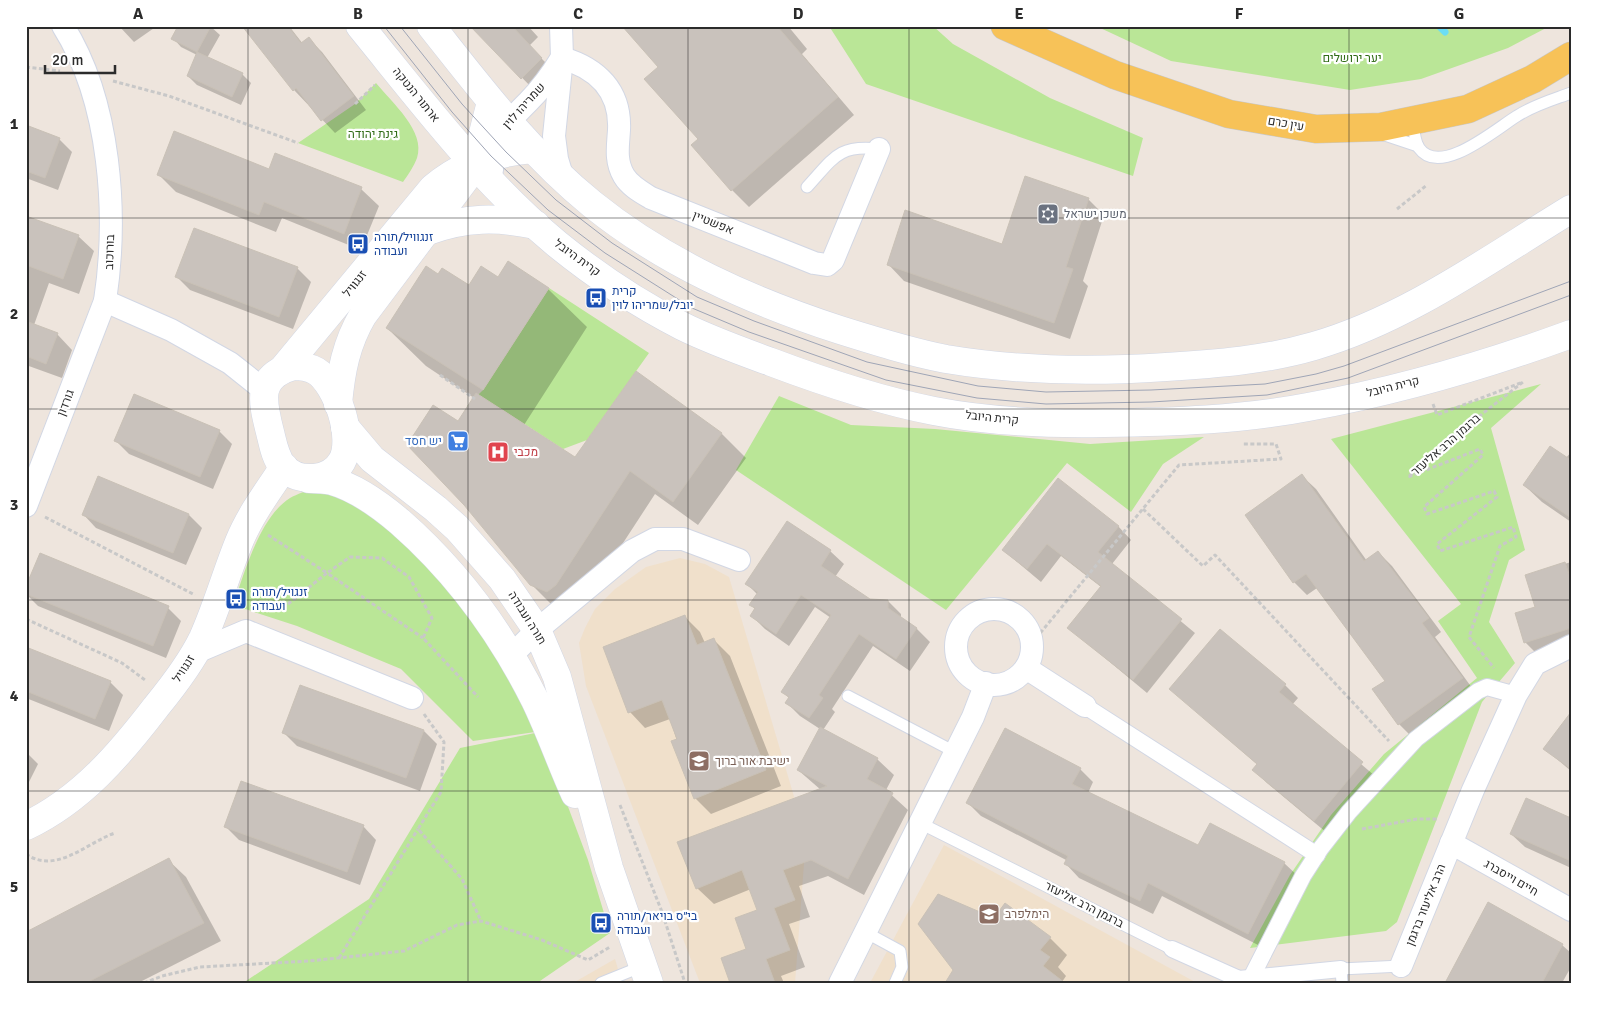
<svg xmlns="http://www.w3.org/2000/svg" width="1597" height="1009" viewBox="0 0 1597 1009" font-family="Signika,Heebo,sans-serif">
	<style>
		.education { fill: #f0e0cb }
		.green { fill: #bae697 }
		.shadow { fill: #0003 }
		.lines { fill: none; stroke-linecap: round; stroke-linejoin: round }
		.stream { stroke: #6bddf4; stroke-width: 7 }
		.building { fill: #c9c2bc; stroke: #c9c1b6 }
		.service-casing { stroke: #d2d7e4; stroke-width: 13 }
		.pedestrian-casing { stroke: #d2d7e4; stroke-width: 18 }
		.minor-casing { stroke: #d2d7e4; stroke-width: 24 }
		.tertiary-casing { stroke: #d2d7e4; stroke-width: 29 }
		.secondary-casing { stroke: #d2d7e4; stroke-width: 29 }
		.primary-casing { stroke: #c8c8c8; stroke-width: 29 }
		.path { stroke: #c8c8c8; stroke-width: 3; stroke-dasharray: 4 2.5; stroke-linecap: butt }
		.service { stroke: #fff; stroke-width: 11 }
		.pedestrian { stroke: #fff; stroke-width: 16 }
		.minor { stroke: #fff; stroke-width: 22 }
		.tertiary { stroke: #fff; stroke-width: 28 }
		.secondary { stroke: #fff; stroke-width: 28 }
		.primary { stroke: #f7c258; stroke-width: 28 }
		.tram { stroke: #9fa5b6; stroke-width: 1 }
		.grid { fill: none; stroke: #2b2b2b; stroke-width: 1; stroke-opacity: 0.55 }
		.labels { text-anchor: middle; dominant-baseline: central; stroke-width: 4.5; stroke-linejoin: round; paint-order: stroke }
		.park-label { font-size: 12px; fill: #316c17; stroke: #fff }
		.street-label { font-size: 12px; fill: #2b2b2b; stroke: #fff }
		.worship-label { font-size: 12px; fill: #5b616d; stroke: #fff; text-anchor: start }
		.transit-label { font-size: 12px; fill: #164399; stroke: #fff; text-anchor: start }
		.shop-label { font-size: 12px; fill: #366cbe; stroke: #fff; text-anchor: end }
		.health-label { font-size: 12px; fill: #be3a42; stroke: #fff; text-anchor: start }
		.education-label { font-size: 12px; fill: #785e54; stroke: #fff; text-anchor: start }
		.neatline { fill: none; stroke: #2b2b2b; stroke-width: 2 }
		.grid-label { font-size: 16px; text-anchor: middle; font-weight: bold; fill: #2b2b2b }
	</style>
	<rect width="100%" height="100%" fill="#eee5dd"/>
	<g class="education">
		<path d="M680 558 705 564 729 577 806 837 795 983H700L586 686 579 643 585 628 595 609 615 589 646 567Z"/>
		<path d="M944 845 1197 983H870Z"/>
		<path d="M615 959 622 983H573Z"/>
	</g>
	<g class="green">
		<path d="M829 26H933L953 44 1050 98 1143 138 1133 176 866 84Z"/>
		<path d="M1096 26H1550L1508 48 1421 79 1350 90 1171 61Z"/>
		<path d="M376 83C392 103 426 131 417 158 414 166 408 175 403 182L298 143 355 104Z"/>
		<path d="M549 288 649 353 587 440 563 449 500 408 491 421 467 406 483 390Z"/>
		<path d="M1541 384 1491 428 1525 550 1509 560 1489 622 1515 663 1482 702 1397 922 1386 931 1250 948 1290 875 1331 815 1384 754 1477 678 1438 621 1461 604 1331 439Z"/>
		<path d="M779 396 851 425 935 429 1090 444 1204 437 1163 464 1131 512 1067 463 946 610 736 470Z"/>
		<path d="M315 487 346 498 398 533 442 578 489 639 535 732 473 741 401 669 297 626 233 605C245 572 259 518 290 498 297 494 307 491 315 487Z"/>
		<path d="M540 732 588 860 610 933 537 983H243L369 899 460 748Z"/>
	</g>
	<g class="shadow">
		<path d="M119 26H157L134 42Z"/>
		<path d="M210 26 220 35 207 58 242 74 251 83 241 105 197 85 188 76 197 55 181 47 173 38Z"/>
		<path d="M245 26H289L303 44 309 39 322 52 366 110 335 133 294 90Z"/>
		<path d="M472 26H528L538 37 529 46 555 72 535 91Z"/>
		<path d="M624 26H788L807 49 802 54 854 115 749 207 732 190 700 139 660 67Z"/>
		<path d="M26 127 59 139 72 152 58 190 26 178Z"/>
		<path d="M269 170 361 189 379 206 361 250 282 218 276 232 176 192 158 174Z"/>
		<path d="M1088 199 1104 215 1083 281 1088 286 1070 339 904 281 888 264 1003 246Z"/>
		<path d="M26 217 78 236 94 251 79 294 49 283 34 325 57 334 72 350 62 378 26 365Z"/>
		<path d="M297 268 311 282 293 329 190 290 177 277Z"/>
		<path d="M439 275 469 286 498 279 548 289 587 327 524 425 575 458 722 434 746 458 698 525 655 494 580 609 572 615 556 609 531 584 458 423 474 398 426 366 387 328Z"/>
		<path d="M219 431 232 444 213 489 129 454 116 441Z"/>
		<path d="M1571 452V522L1542 502 1524 485 1566 458Z"/>
		<path d="M1302 476 1316 489 1367 561 1378 552 1392 566 1441 632 1435 637 1475 692 1412 737 1399 724 1387 681 1317 588 1307 595 1294 582Z"/>
		<path d="M83 514 189 515 202 528 186 565 96 528Z"/>
		<path d="M788 523 830 551 844 564 835 577 869 600 888 601 901 614V618L917 629 930 642 910 671 873 646 832 709 835 712 823 730 877 759 894 775 886 790 908 810 864 895 828 876 799 886 810 917 789 924 805 967 781 976 784 983H732L748 950 759 911 751 889 714 904 697 888 821 790 798 770 820 729 800 716 787 703 790 699 783 692 831 618 815 607 789 646 765 629 752 616 756 610 751 605 758 595 747 584Z"/>
		<path d="M1118 526 1131 540 1112 564 1195 633 1147 693 1069 628 1101 587 1061 556 1041 582 1003 550Z"/>
		<path d="M1571 562V645L1539 656 1525 642 1537 607 1526 576Z"/>
		<path d="M26 594 168 608 181 621 166 658 38 606Z"/>
		<path d="M684 616 700 632 705 643 714 640 730 656 781 786 711 814 695 798 670 719 645 728 630 712Z"/>
		<path d="M26 648 110 682 123 695 109 731 26 698Z"/>
		<path d="M1285 685 1298 698 1292 705 1375 776 1327 833 1267 783 1254 770 1258 765 1171 689Z"/>
		<path d="M1571 717V771L1545 749Z"/>
		<path d="M424 731 437 744 420 791 297 746 283 732Z"/>
		<path d="M26 752 38 764 26 788Z"/>
		<path d="M1080 769 1093 782 1088 793 1199 847 1284 863 1298 876 1262 947 1162 896 1153 914 1079 878 1066 864 1068 861 981 816 968 803Z"/>
		<path d="M1571 819V868L1525 847 1511 834Z"/>
		<path d="M363 826 376 840 360 885 239 840 226 827Z"/>
		<path d="M168 860 186 877 221 941 138 983H26Z"/>
		<path d="M994 919 1050 938 1067 955 1058 967 1066 976 1062 982 947 983Z"/>
		<path d="M1562 945 1571 953V967L1562 983H1447Z"/>
	</g>
	<g class="lines">
		<path class="stream" d="M1439 26 1445 32"/>
	</g>
	<g class="building">
		<path d="M178 26H211L197 52 171 39Z"/>
		<path d="M242 26H288L301 43 309 37 354 96 321 121 296 88 293 91Z"/>
		<path d="M470 26H512L542 58 521 79Z"/>
		<path d="M622 26H777L838 97 731 191 691 145 698 139 644 79 658 67Z"/>
		<path d="M197 52 243 73 232 97 187 76Z"/>
		<path d="M26 125 60 138 45 178 26 171Z"/>
		<path d="M174 131 269 169 275 153 362 187 344 234 264 202 259 215 157 175Z"/>
		<path d="M1025 176 1089 198 1066 267 1073 269 1054 323 887 265 905 210 1002 244Z"/>
		<path d="M26 216 79 235 63 279 26 265Z"/>
		<path d="M194 228 298 267 279 317 175 277Z"/>
		<path d="M508 261 549 288 483 390 386 328 426 266 438 274 442 268 469 285 481 266 498 277Z"/>
		<path d="M26 321 58 333 46 364 26 356Z"/>
		<path d="M636 371 722 433 673 502 630 471 556 585 547 592 530 585 464 505 407 445 433 405 458 421 476 393 575 457Z"/>
		<path d="M134 394 220 430 200 477 114 441Z"/>
		<path d="M1550 446 1571 460V518L1523 485Z"/>
		<path d="M1302 474 1364 561 1378 551 1429 618 1422 623 1463 678 1398 725 1372 689 1385 681 1306 574 1293 583 1245 515Z"/>
		<path d="M98 476 189 514 173 553 82 515Z"/>
		<path d="M1058 478 1119 526 1098 552 1182 619 1133 680 1067 628 1101 586 1047 544 1027 569 1002 550Z"/>
		<path d="M787 521 831 550 821 566 870 599 888 600V608L917 628 896 659 859 634 819 695 823 698 809 718 785 703 789 697 781 692 831 615 801 595 776 634 750 616 755 608 749 605 758 592 745 584Z"/>
		<path d="M40 553 169 606 153 646 26 594V586Z"/>
		<path d="M1565 562 1571 580V628L1524 643 1515 613 1535 607 1525 575Z"/>
		<path d="M685 615 697 645 714 638 766 770 694 799 671 741 677 739 662 700 628 713 603 647Z"/>
		<path d="M1220 629 1286 684 1279 692 1363 762 1314 821 1252 770 1257 764 1169 689Z"/>
		<path d="M26 647 111 681 95 719 26 691Z"/>
		<path d="M300 685 424 730 406 778 282 733Z"/>
		<path d="M1571 712V769L1543 749Z"/>
		<path d="M820 727 878 758 867 779 893 793 848 879 811 860 783 870 795 900 774 908 790 950 766 959 775 983H730L721 958 746 949 735 918 757 910 742 870 696 889 677 842 827 786 797 770Z"/>
		<path d="M1005 728 1081 768 1072 784 1198 845 1210 823 1285 862 1248 934 1148 883 1140 901 1064 864 1068 856 966 803Z"/>
		<path d="M241 781 364 825 347 872 224 827Z"/>
		<path d="M1526 798 1571 818V861L1510 834Z"/>
		<path d="M169 858 204 923 86 983H26V932Z"/>
		<path d="M938 894 994 918 1005 903 1051 937 1040 950 1050 957 1043 966 1065 983H945L953 970 918 924Z"/>
		<path d="M1488 902 1563 944 1542 983H1445Z"/>
	</g>
	<g class="lines">
		<g class="service-casing">
			<g id="service">
				<path d="M1413 121C1414 130 1414 140 1419 148 1440 178 1497 128 1517 116 1534 105 1552 100 1571 93"/>
				<path d="M1382 134 1418 146"/>
				<path d="M807 187C833 159 838 144 879 149"/>
				<path d="M848 696 955 752"/>
				<path d="M920 823 1172 949"/>
				<path d="M865 932 900 951 902 967 895 983"/>
				<path d="M601 983 643 966"/>
				<path d="M1342 983 1341 969 1401 966"/>
			</g>
		</g>
		<g class="pedestrian-casing">
			<g id="pedestrian">
				<path d="M1085 706 1317 855"/>
				<path d="M1172 949 1239 979 1341 969"/>
				<path d="M1251 978 1303 876 1321 848 1349 812 1416 739 1478 691 1487 687 1516 695"/>
			</g>
		</g>
		<g class="minor-casing">
			<g id="minor">
				<path d="M561 26 562 58 554 136 557 159 563 179"/>
				<path d="M562 58C597 68 621 91 619 130 618 146 615 161 624 176 630 186 641 192 651 198L814 263 827 265 833 260 879 149"/>
				<path d="M492 170C488 140 509 121 528 102 541 89 552 74 561 59"/>
				<path d="M105 301 171 330 230 363 264 390"/>
				<path d="M26 506 105 301C118 215 111 102 63 26"/>
				<circle cx="994" cy="647" r="38"/>
				<path d="M194 653 246 631 412 698"/>
				<path d="M511 656 537 630 632 551 655 539H683L739 560"/>
				<path d="M1026 668 1085 706"/>
				<path d="M1451 843 1571 910"/>
				<path d="M1401 966 1473 790 1516 695 1535 664 1571 646"/>
				<path d="M840 983 973 717 986 683"/>
			</g>
		</g>
		<g class="tertiary-casing">
			<g id="tertiary">
				<path d="M294 366C302 366 309 367 316 371 337 384 355 439 342 461 331 481 299 484 283 467 275 457 273 444 270 432 262 401 256 376 294 366Z"/>
				<path d="M283 369 433 188C462 164 495 152 533 149"/>
				<path d="M338 404C341 371 346 344 363 315L466 178 478 153 491 102"/>
				<path d="M345 427 372 459 436 509 457 528 502 579 537 630 557 677 609 868 649 983"/>
				<path d="M309 479C316 479 324 479 332 481 357 488 380 505 400 522 457 572 501 632 535 700 550 731 561 763 575 794"/>
				<path d="M26 826C81 800 120 754 156 707 174 685 191 663 203 638 217 607 226 574 239 542 250 515 268 491 284 467"/>
			</g>
		</g>
		<g class="secondary-casing">
			<g id="secondary">
				<path d="M360 26C422 102 481 181 557 244 594 274 639 304 682 326 710 340 741 351 771 362 824 382 878 400 934 411 990 422 1047 424 1104 423 1172 422 1241 420 1308 407 1397 391 1486 365 1571 334"/>
				<path d="M431 26C481 89 529 153 592 204 665 263 751 301 840 330 875 341 910 352 946 359 1018 371 1093 372 1166 367 1216 364 1266 360 1314 346 1407 319 1489 259 1571 209"/>
				<path d="M428 231C465 217 498 217 536 225"/>
			</g>
		</g>
		<g class="primary-casing">
			<path id="primary" d="M1005 26 1115 75 1229 114 1316 129 1381 127 1468 109 1533 79 1571 56"/>
		</g>
		<g class="path">
			<path d="M26 67 60 71"/>
			<path d="M113 81 169 96 298 143"/>
			<path d="M355 104 375 85"/>
			<path d="M1397 209 1427 185"/>
			<path d="M440 375 475 399"/>
			<path d="M1433 404 1437 415 1523 382 1472 422 1408 477 1480 449 1483 455 1424 507 1427 514 1494 491 1497 497 1437 544 1440 551 1513 527 1516 537 1500 546 1469 637 1494 668"/>
			<path d="M1143 509 1203 566 1215 555 1389 741"/>
			<path d="M45 517 195 595"/>
			<path d="M268 535 327 573 350 557 382 558 409 577 432 618 423 638 478 697"/>
			<path d="M288 604 327 573 423 638"/>
			<path d="M26 619 122 663 145 680"/>
			<path d="M1032 643 1179 465 1281 459 1276 444H1242"/>
			<path d="M424 714 444 742 441 792 418 829 462 879 481 921"/>
			<path d="M620 805 662 912 685 983"/>
			<path d="M1362 829 1417 819H1438"/>
			<path d="M26 854C56 875 86 843 115 833"/>
			<path d="M339 958 418 829"/>
			<path d="M144 983 162 976 200 967 309 961 404 951 457 925 481 921 542 940 588 960 610 947"/>
		</g>
		<use href="#service" class="service"/>
		<use href="#pedestrian" class="pedestrian"/>
		<use href="#minor" class="minor"/>
		<use href="#tertiary" class="tertiary"/>
		<use href="#secondary" class="secondary"/>
		<use href="#primary" class="primary"/>
		<g class="tram">
			<path d="M384 26 452 112 491 156 548 210 605 253 692 308 749 332 886 380 977 398 1046 404 1151 402 1267 395 1348 378 1571 295"/>
			<path d="M400 26 462 104 506 152 556 200 612 243 697 297 754 321 867 362 978 386 1046 392 1151 390 1265 384 1316 374 1344 366 1571 281"/>
		</g>
	</g>
	<path class="grid" d="M248 26V983M468 26V983M688 26V983M909 26V983M1129 26V983M1349 26V983M26 218H1571M26 409H1571M26 600H1571M26 791H1571"/>
	<defs>
		<g id="synagogue-square" transform="scale(1.125)"><rect x="-9" y="-9" width="18" height="18" rx="4" fill="#6b7280" stroke="#fff"/><path d="M0-6.5L5.6 3.2H-5.6ZM0 6.5L5.6-3.2H-5.6Z" fill="#fff"/></g>
		<g id="bus-square" transform="scale(1.125)"><rect x="-9" y="-9" width="18" height="18" rx="4" fill="#1a4fb4" stroke="#fff"/><path d="M-5-6H5V4H4V6H2V4H-2V6H-4V4H-5ZM-3.5-4V0h7V-4ZM-3.5 1.2v1.5H-2V1.2ZM2 1.2v1.5H3.5V1.2Z" fill="#fff"/></g>
		<g id="supermarket-square" transform="scale(1.125)"><rect x="-9" y="-9" width="18" height="18" rx="4" fill="#3f7fe0" stroke="#fff"/><path d="M-6-5.5h2.5l.6 2H6L4.5 2H-2.5L-4.4-4H-6ZM-1.5 3.2a1.3 1.3 0 1 0 .1 0ZM3 3.2a1.3 1.3 0 1 0 .1 0Z" fill="#fff"/></g>
		<g id="hospital-square" transform="scale(1.125)"><rect x="-9" y="-9" width="18" height="18" rx="4" fill="#e0444e" stroke="#fff"/><path d="M-5-5h3v3.5h4V-5h3V5h-3V1.5h-4V5h-3Z" fill="#fff"/></g>
		<g id="school-square" transform="scale(1.125)"><rect x="-9" y="-9" width="18" height="18" rx="4" fill="#8d6e63" stroke="#fff"/><path d="M0-5L7-2L0 1L-7-2ZM-4 1L0 2.5L4 1V4Q0 6-4 4Z" fill="#fff"/></g>
	</defs>
	<g fill-rule="evenodd">
		<use href="#synagogue-square" x="1048" y="214"/>
		<use href="#bus-square" x="358" y="244"/>
		<use href="#bus-square" x="596" y="298"/>
		<use href="#supermarket-square" x="458" y="441"/>
		<use href="#hospital-square" x="498" y="452"/>
		<use href="#bus-square" x="236" y="599"/>
		<use href="#school-square" x="699" y="761"/>
		<use href="#school-square" x="989" y="914"/>
		<use href="#bus-square" x="601" y="923"/>
	</g>
	<g class="labels">
		<g class="park-label">
			<text x="1352" y="58">יער ירושלים</text>
			<text x="373" y="134">גינת יהודה</text>
		</g>
		<g class="street-label">
			<text transform="translate(416 95) rotate(51)">ארתור הנטקה</text>
			<text transform="translate(524 106) rotate(-48)">שמריהו לוין</text>
			<text transform="translate(1286 124) rotate(10)">עין כרם</text>
			<text transform="translate(713 223) rotate(22)">אפשטיין</text>
			<text transform="translate(110 252) rotate(-88)">בורוכוב</text>
			<text transform="translate(577 258) rotate(36)">קרית היובל</text>
			<text transform="translate(355 284) rotate(-51)">זנגוויל</text>
			<text transform="translate(1393 387) rotate(-14)">קרית היובל</text>
			<text transform="translate(66 403) rotate(-69)">גורדון</text>
			<text transform="translate(992 418) rotate(6)">קרית היובל</text>
			<text transform="translate(1446 445) rotate(-41)">ברגמן הרב אליעזר</text>
			<text transform="translate(527 618) rotate(58)">תורה ועבודה</text>
			<text transform="translate(184 669) rotate(-57)">זנגוויל</text>
			<text transform="translate(1511 878) rotate(30)">חיים וייסברג</text>
			<text transform="translate(1084 905) rotate(27)">ברגמן הרב אליעזר</text>
			<text transform="translate(1426 905) rotate(-68)">הרב אליעזר ברגמן</text>
		</g>
		<g class="worship-label">
			<text x="1064" y="214">משכן ישראל</text>
		</g>
		<g class="transit-label">
			<text x="374" y="237">זנגוויל/תורה<tspan x="374" dy="14">ועבודה</tspan></text>
			<text x="612" y="291">קרית<tspan x="612" dy="14">יובל/שמריהו לוין</tspan></text>
			<text x="252" y="592">זנגויל/תורה<tspan x="252" dy="14">ועבודה</tspan></text>
			<text x="617" y="916">בי״ס בויאר/תורה<tspan x="617" dy="14">ועבודה</tspan></text>
		</g>
		<g class="shop-label">
			<text x="442" y="441">יש חסד</text>
		</g>
		<g class="health-label">
			<text x="514" y="452">מכבי</text>
		</g>
		<g class="education-label">
			<text x="715" y="761">ישיבת אור ברוך</text>
			<text x="1005" y="914">הימלפרב</text>
		</g>
	</g>
	<rect width="1597" height="1009" fill="none" stroke="#ffffff" stroke-width="55"/>
	<path d="M45 65v8h70v-8" fill="none" stroke="#2b2b2b" stroke-width="2.5"/>
	<text x="52" y="65" font-size="15" fill="#2b2b2b" stroke="#ffffff" stroke-width="4" paint-order="stroke">20 m</text>
	<rect x="28" y="28" width="1542" height="954" class="neatline"/>
	<g class="grid-label">
		<text x="138" y="19">A</text>
		<text x="358" y="19">B</text>
		<text x="578" y="19">C</text>
		<text x="798" y="19">D</text>
		<text x="1019" y="19">E</text>
		<text x="1239" y="19">F</text>
		<text x="1459" y="19">G</text>
		<text x="14" y="129">1</text>
		<text x="14" y="319">2</text>
		<text x="14" y="510">3</text>
		<text x="14" y="701">4</text>
		<text x="14" y="892">5</text>
	</g>
</svg>
